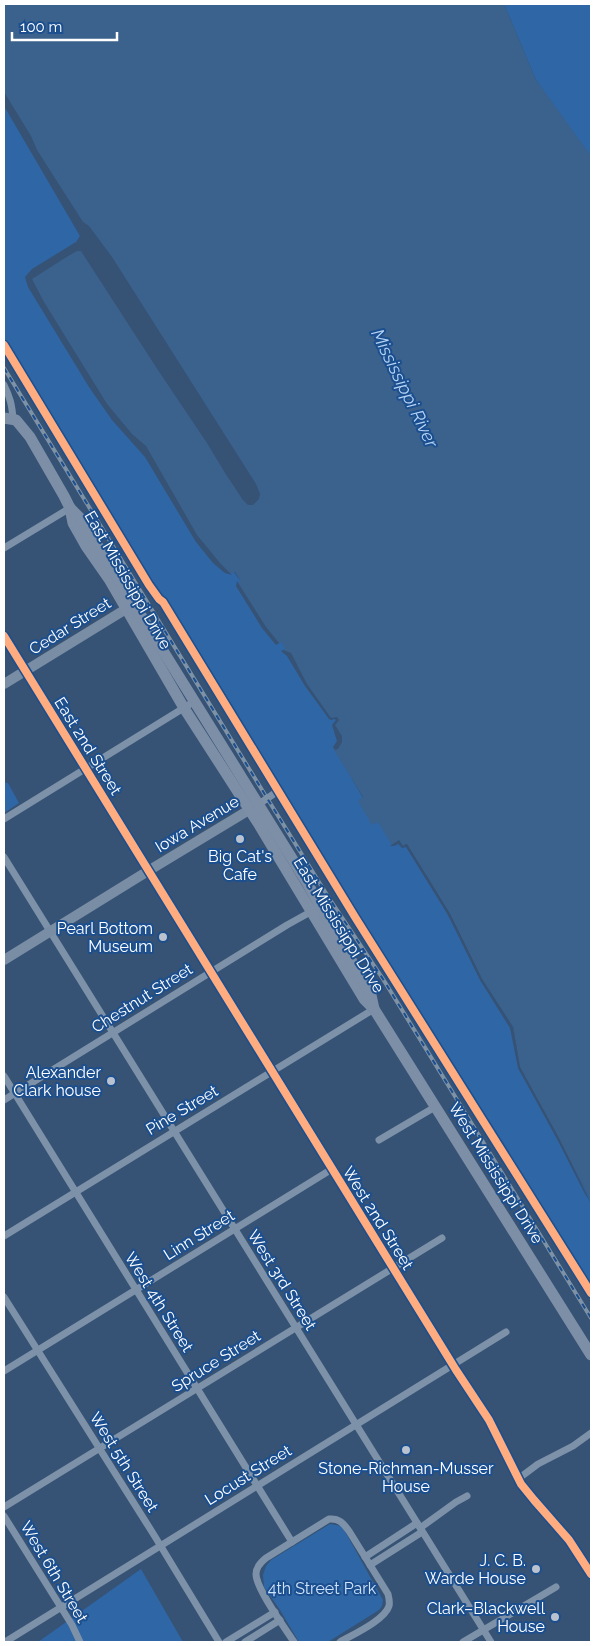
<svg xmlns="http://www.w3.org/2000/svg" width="595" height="1646" viewBox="0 0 595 1646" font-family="Raleway,sans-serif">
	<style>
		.green { fill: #2f66a5 }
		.water { fill: #3b618d }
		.pier { fill: #365274 }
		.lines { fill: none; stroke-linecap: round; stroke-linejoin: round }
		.street { stroke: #7d92a8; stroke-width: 7 }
		.secondary { stroke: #798da4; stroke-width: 10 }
		.primary { stroke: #7d8ea7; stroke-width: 11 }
		.rail-casing { stroke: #7e92a7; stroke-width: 4 }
		.rail { stroke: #1b4f8f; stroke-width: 2; stroke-dasharray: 5.5; stroke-linecap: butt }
		.cycleway-casing { stroke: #1b4f8f; stroke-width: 11 }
		.cycleway { stroke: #ffac80; stroke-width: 8 }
		.poi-dot { fill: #b9c2ce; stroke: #1b4f8f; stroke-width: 2 }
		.labels { text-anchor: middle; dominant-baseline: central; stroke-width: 4; stroke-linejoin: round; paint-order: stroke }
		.street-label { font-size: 16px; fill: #fff; stroke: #1b4f8f }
		.poi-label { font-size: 16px; fill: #fff; stroke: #1b4f8f; text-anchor: end }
		.park-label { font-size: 16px; fill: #cfe3fa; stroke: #1b4f8f }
		.water-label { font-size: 18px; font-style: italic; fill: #b5d3f5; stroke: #1b4f8f }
	</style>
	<rect width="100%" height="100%" fill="#365274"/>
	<g class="green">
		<path d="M504 4H591V162L536 80Z"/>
		<path d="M4 101 83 236 147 455 268 618 318 633 352 779 363 798 359 801 384 809 438 896 482 979 513 1027 520 1067 591 1200V1300L543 1226 159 602 157 603 4 354Z"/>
		<path d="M4 779 6 783H8L19 803 4 813Z"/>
		<path d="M330 1524 342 1526 383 1600 382 1606 379 1610 328 1642H299L280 1610 264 1587 263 1575 266 1566 271 1560Z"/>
		<path d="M141 1569 183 1642H38Z"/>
	</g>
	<path class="water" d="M4 4H504L536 80 591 156V1200L520 1067 513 1027 482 979 450 914 407 844 403 846 399 840 392 845 378 822 372 825 358 801 363 797 334 750 339 742 335 724 338 720 337 717 331 718 307 684 289 655 283 650 285 649 282 642 278 644 264 626 239 584 240 580 235 572 230 573 227 571 198 541 147 455 114 418 28 278 77 244 83 236 4 101Z"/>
	<g class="pier">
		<path d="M4 92 31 136 37 150 83 222 89 226 112 257 256 484 260 494 259 499 253 505H248L243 500 227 476 207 443 156 367 81 251H77L68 256 32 279 44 302 107 404 132 434 146 446 197 535 220 563 232 575 225 573 213 563 196 542 145 457 112 420 89 387 28 287 25 277 32 269 76 242 80 236 4 106Z"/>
		<path d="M237 581 266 627 279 643 276 645 262 628 236 586Z"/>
		<path d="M283 650 291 653 307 684 331 718 337 717 339 720 335 725 342 736V742L338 749 335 750 333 747 337 741 332 725 336 720 334 719 331 720 329 719 305 686 287 656 281 651Z"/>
		<path d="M399 840 403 846 406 844 428 878 450 914 482 979 513 1027 520 1067 559 1138 591 1203 585 1194 557 1139 518 1068 510 1028 480 980 448 915 406 847 402 848 398 844 394 846H390Z"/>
	</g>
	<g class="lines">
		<g class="street">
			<path d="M4 385C10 397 12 405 13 419"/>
			<path d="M4 548 70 508"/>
			<path d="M4 636 456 1370 489 1420 521 1484 534 1500 569 1540 591 1574"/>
			<path d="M256 806 278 791"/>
			<path d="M4 819 195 701"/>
			<path d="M4 857 491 1642"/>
			<path d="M4 1076 292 1542"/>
			<path d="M4 1100 287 925 314 910"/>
			<path d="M379 1140 435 1107"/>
			<path d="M4 1236 374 1009"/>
			<path d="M4 1297 154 1535 219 1642"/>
			<path d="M4 1371 332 1169"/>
			<path d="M518 1479 538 1464 573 1446 591 1433"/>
			<path d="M4 1507 442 1238"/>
			<path d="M4 1516 72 1625 80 1642"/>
			<path d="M420 1528 456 1502 467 1496"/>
			<path d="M365 1557 417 1523"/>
			<path d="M370 1565 422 1532"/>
			<path d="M5 1642 506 1332"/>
			<path d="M226 1642 275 1612"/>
			<path d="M245 1642 280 1620"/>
			<path d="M294 1642C285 1628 256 1589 256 1574 256 1567 261 1562 266 1558L329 1519C339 1518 343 1523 349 1531L388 1594C389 1598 390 1602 389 1606 385 1620 352 1635 340 1642"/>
			<path d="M463 1642 556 1587"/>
		</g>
		<g class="secondary">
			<path d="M4 684 126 609"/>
			<path d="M4 960 148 871 249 810"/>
		</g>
		<g class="primary">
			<path d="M4 418 16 420 30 437 64 496 70 508 73 523 86 546 109 579 184 708 258 823 364 999 374 1009 591 1355"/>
			<path d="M70 508 81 519 306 881 371 995 374 1009"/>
		</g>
		<g class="rail-casing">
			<path id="rail" d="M4 368 267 798 327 895 383 979 591 1318"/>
		</g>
		<use href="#rail" class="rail"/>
		<g class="cycleway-casing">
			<g id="cycleway">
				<path d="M4 345 149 585 159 599 163 602 355 917 591 1293"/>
				<path d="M4 636 456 1370 489 1420 521 1484 534 1500 569 1540 591 1574"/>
			</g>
		</g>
		<use href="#cycleway" class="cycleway"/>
	</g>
	<g class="poi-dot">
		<circle cx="240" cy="839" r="5"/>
		<circle cx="163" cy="937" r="5"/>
		<circle cx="111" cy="1081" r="5"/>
		<circle cx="406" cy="1450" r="5"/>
		<circle cx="536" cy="1569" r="5"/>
		<circle cx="555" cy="1617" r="5"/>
	</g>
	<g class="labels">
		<g class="street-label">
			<text transform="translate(128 580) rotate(60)">East Mississippi Drive</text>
			<text transform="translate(70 626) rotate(-32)">Cedar Street</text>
			<text transform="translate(88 746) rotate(58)">East 2nd Street</text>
			<text transform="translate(197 824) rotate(-31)">Iowa Avenue</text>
			<text transform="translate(339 925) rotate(58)">East Mississippi Drive</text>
			<text transform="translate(142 998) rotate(-32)">Chestnut Street</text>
			<text transform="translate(182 1110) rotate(-31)">Pine Street</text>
			<text transform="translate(496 1173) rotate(58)">West Mississippi Drive</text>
			<text transform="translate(378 1218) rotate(58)">West 2nd Street</text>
			<text transform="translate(199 1235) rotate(-32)">Linn Street</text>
			<text transform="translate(282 1280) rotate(58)">West 3rd Street</text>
			<text transform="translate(159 1302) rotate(58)">West 4th Street</text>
			<text transform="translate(216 1361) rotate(-32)">Spruce Street</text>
			<text transform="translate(124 1462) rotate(58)">West 5th Street</text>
			<text transform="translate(248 1475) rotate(-32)">Locust Street</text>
			<text transform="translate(54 1572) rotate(59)">West 6th Street</text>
		</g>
		<g class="poi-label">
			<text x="240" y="856" text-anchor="middle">Big Cat's<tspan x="240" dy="18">Cafe</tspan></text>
			<text x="153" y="928">Pearl Bottom<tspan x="153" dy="18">Museum</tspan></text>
			<text x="101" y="1072">Alexander<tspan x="101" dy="18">Clark house</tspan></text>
			<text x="406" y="1468" text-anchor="middle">Stone-Richman-Musser<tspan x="406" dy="18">House</tspan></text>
			<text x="526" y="1560">J. C. B.<tspan x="526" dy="18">Warde House</tspan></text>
			<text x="545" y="1608">Clark–Blackwell<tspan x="545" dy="18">House</tspan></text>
		</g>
		<g class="park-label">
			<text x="322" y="1588">4th Street Park</text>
		</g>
		<g class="water-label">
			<text transform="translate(405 388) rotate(64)">Mississippi River</text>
		</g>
	</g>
	<rect width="595" height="1646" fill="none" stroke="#ffffff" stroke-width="10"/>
	<path d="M12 32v8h105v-8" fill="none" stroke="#ffffff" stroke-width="2.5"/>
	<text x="20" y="32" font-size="15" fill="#ffffff" stroke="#1b4f8f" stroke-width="4" paint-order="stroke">100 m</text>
</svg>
